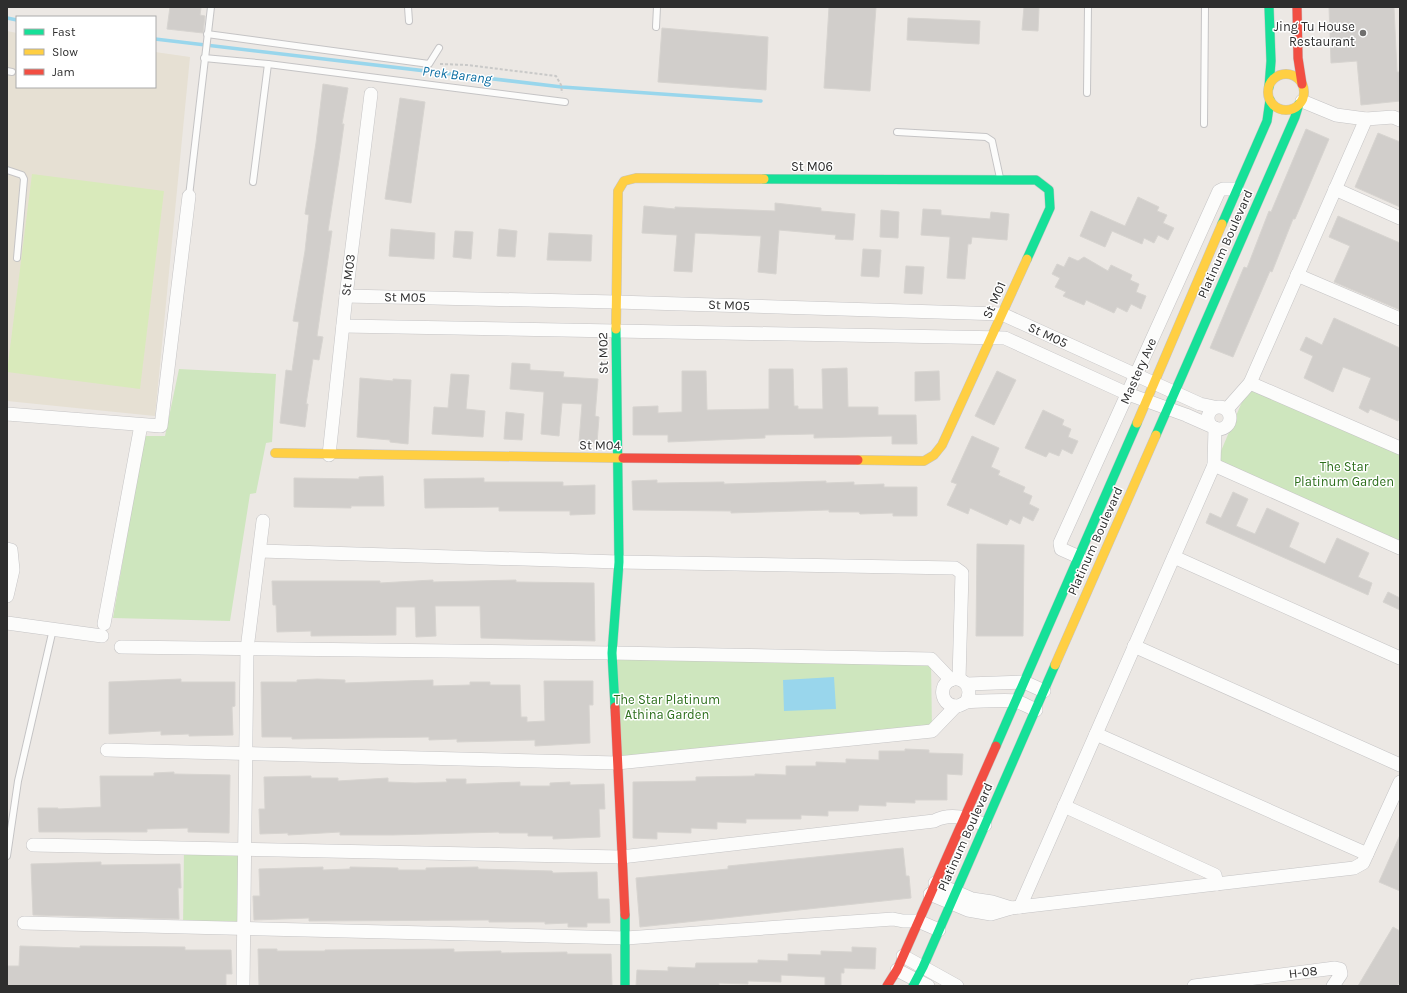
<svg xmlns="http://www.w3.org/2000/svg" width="1407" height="993" viewBox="0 0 1407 993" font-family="Karla,sans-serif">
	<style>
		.education { fill: #e6e0d3 }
		.green { fill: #cee6be }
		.pitch { fill: #d9eabb }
		.water { fill: #99d6ec }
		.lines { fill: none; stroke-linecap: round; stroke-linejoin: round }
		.stream { stroke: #99d6ec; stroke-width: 3.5 }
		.building { fill: #d1cecb; stroke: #d7d4d0 }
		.lane-casing { stroke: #c5c4c5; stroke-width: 8 }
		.street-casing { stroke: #c5c4c5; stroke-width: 14 }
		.fast-casing { stroke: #c5c4c5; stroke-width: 10 }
		.slow-casing { stroke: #c5c4c5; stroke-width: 10 }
		.jam-casing { stroke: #c5c4c5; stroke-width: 10 }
		.path { stroke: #c9c9c8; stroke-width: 2; stroke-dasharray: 3 2; stroke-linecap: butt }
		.lane { stroke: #fcfcfb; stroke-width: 6 }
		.street { stroke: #fcfcfb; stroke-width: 13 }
		.fast { stroke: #16e098; stroke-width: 9 }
		.slow { stroke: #ffcf43; stroke-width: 9 }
		.jam { stroke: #f24e42; stroke-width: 9 }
		.poi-dot { fill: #706f6e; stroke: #fff; stroke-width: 1.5 }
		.labels { text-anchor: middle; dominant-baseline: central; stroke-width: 3; stroke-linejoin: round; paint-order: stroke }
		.poi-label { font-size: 13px; fill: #2e2e2e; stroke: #fff; text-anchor: end }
		.street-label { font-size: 13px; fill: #2e2e2e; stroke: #fff }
		.park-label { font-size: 13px; fill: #2c6e1b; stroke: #fff }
		.water-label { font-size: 14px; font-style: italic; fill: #0d6fa3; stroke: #fff }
	</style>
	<rect width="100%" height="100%" fill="#ece8e4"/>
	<path class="education" d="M7 31 17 33V87H155V52L190 57 155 416 7 401Z"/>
	<g class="green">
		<path d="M179 369 276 374 272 442 266 443 256 493 250 494 230 621 113 618 144 436H165Z"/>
		<path d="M1250 383 1400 448V547L1215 465Z"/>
		<path d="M612 653 931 659 932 731 617 763Z"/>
		<path d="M184 848 244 849 245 929 183 927Z"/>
	</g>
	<path class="pitch" d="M32 174 164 191 140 389 7 372Z"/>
	<path class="water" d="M834 677 836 709 784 711 783 680Z"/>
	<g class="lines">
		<g class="stream">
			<path d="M7 18 17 20"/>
			<path d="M155 39 562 87 761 101"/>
		</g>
	</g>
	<g class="building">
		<path d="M170 7 201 8 200 15 205 16 203 33 167 29Z"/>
		<path d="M829 7H876L870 91 824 88Z"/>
		<path d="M1024 7 1039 8 1038 31 1022 30Z"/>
		<path d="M1329 7H1394L1397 72H1400V101L1361 105 1357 61 1331 63Z"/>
		<path d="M908 18 980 21 979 44 907 40Z"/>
		<path d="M662 28 768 37 766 90 658 82Z"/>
		<path d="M323 84 348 88 342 124H344L339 160 328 231H332L317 336 323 337 319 360 313 359 306 404H308L305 427 280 423 286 370 292 371 299 322 293 321 305 251 309 215 305 214 316 143Z"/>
		<path d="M400 98 425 102 411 203 385 199Z"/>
		<path d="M1306 129 1329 139 1295 219H1293L1272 272 1270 271 1233 357 1210 348 1244 267 1247 268 1269 211 1271 212Z"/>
		<path d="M1378 133 1400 142V207L1355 187Z"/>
		<path d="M1138 197 1159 207 1157 211 1167 215 1163 223 1174 228 1168 240 1158 235 1154 243 1144 238 1142 244 1112 231 1105 247 1080 236 1091 211 1125 226Z"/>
		<path d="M775 203 821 208V211L855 214 853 240 835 239 836 235 779 230 776 274 758 272 761 236 695 233 692 272 674 271 677 235 642 233 644 206 675 209V207L775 211Z"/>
		<path d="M923 209 941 210V215L990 219 991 212 1009 214 1007 240 972 237 971 244H968L965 279 947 278 950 237 921 235Z"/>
		<path d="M881 210 899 212 898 238 880 237Z"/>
		<path d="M1338 216 1400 243V310L1334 282 1350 246 1329 237Z"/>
		<path d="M391 229 435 233 434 259 389 256Z"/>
		<path d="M499 229 517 231 515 257 497 256Z"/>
		<path d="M455 231 473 232 471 259 453 257Z"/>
		<path d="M549 233 592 235 591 261 547 260Z"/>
		<path d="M863 249 881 250 879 277 861 276Z"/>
		<path d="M1069 257 1078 261 1084 257 1108 271 1111 265 1132 275 1130 280 1139 284 1136 292 1146 296 1141 309 1131 304 1127 312 1117 307 1114 313 1086 300 1084 305 1063 296 1066 292 1055 287 1060 278 1052 274 1057 264 1064 267Z"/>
		<path d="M906 266 924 267 922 294 904 293Z"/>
		<path d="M1334 318 1400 348V416L1398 421 1370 409 1368 413 1359 408 1371 378 1343 367 1333 392 1304 378 1313 356 1300 350 1306 337 1322 345Z"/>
		<path d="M512 363 530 364V370L564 372 563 377 598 379 595 416 599 417 597 443 579 442 582 404 562 403 559 436 541 434 544 392 510 389Z"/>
		<path d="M847 368 848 407H878V415H916L917 444H892V436L814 438V434L765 435V438L668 442V435H633V407L658 406V413L682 412V371H706L707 410 769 409V369H793L794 406H798V409H823L822 369Z"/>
		<path d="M939 371 940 400 915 401V372Z"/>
		<path d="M997 371 1016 380 994 425 975 416Z"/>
		<path d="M451 374 469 375 466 409 485 411 483 437 432 434 434 407 448 408Z"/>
		<path d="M360 378 393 381V379L411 380 408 444 390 442V440L357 437Z"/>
		<path d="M1043 410 1064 420 1062 425 1071 429 1068 437 1078 441 1072 454 1062 449 1059 456 1049 452 1046 457 1025 448Z"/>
		<path d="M506 412 524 414 522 440 504 439Z"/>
		<path d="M972 436 999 448 991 467 1000 471 998 475 1025 487 1023 492 1032 496 1029 504 1039 509 1033 521 1023 516 1020 524 1010 519 1007 525 970 508 968 514 947 505 957 484 951 482Z"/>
		<path d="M383 476 384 506H351V508L294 507V478L359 479V477Z"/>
		<path d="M484 478V482H563V486L595 485V514L570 515V511H499V507L425 508 424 479Z"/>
		<path d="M657 480V483L724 482V484L826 481V483L854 482V485L884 484V487H917V516H893V513L860 514 859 512H829V510L731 513V511L633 510 632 481Z"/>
		<path d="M1233 492 1248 499 1236 526 1255 534 1267 508 1299 523 1289 547 1325 564 1337 538 1369 553 1358 577 1372 583 1368 595 1206 523 1210 513 1221 518Z"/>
		<path d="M977 544 1024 545 1023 636H976Z"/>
		<path d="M433 580V582L516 580V582L594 583 595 641 481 638 480 606H435L436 636 416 637 415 607H396V635L311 636V631L277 632 276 605H273L272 581H380V583Z"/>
		<path d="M1388 592 1400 598V610L1383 602Z"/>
		<path d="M181 679V682H235V706L232 707 233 735 189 736V734L161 735V731L109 734V682Z"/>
		<path d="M317 679 345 680V683L433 680V686L470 685V682H490V685H520L521 717H527V722L545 721 544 681H593V705H589L590 743 535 746V740L457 742V739L429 740V737L292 739V737H262L261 682H297V680Z"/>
		<path d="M905 749 929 750V753L963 754 962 775 947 774V800H915V803L886 802V806L859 805 858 811H828V816L801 815V819H746V823L717 822V829L691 828V833L657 832V839L633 838V782L696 781V777L755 776V774L786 775V766H816V762L846 763V759L879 760V751H905Z"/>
		<path d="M174 772V774L230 775 229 833 188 832V828L147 829V832H39L38 808H58V809L101 807 100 776H154V773Z"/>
		<path d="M311 776V778H338V781L388 778V782L415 783 447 782 446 779H466V784L520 782V786H550V783L570 782V785L604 784 605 809H599L600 837 553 839V836H528V833H499V832L392 835H340V832L288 835V833L260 834 259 809H265L264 777Z"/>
		<path d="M1400 835V891L1379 882Z"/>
		<path d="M903 848 906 876H909L911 898 640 927 636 878 728 869V866Z"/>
		<path d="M101 862V865L180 864 181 888H178L179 919 33 915 31 864Z"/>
		<path d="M323 867V870L350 869V867L398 868V870H426V868L478 867V869L552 871 553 873 597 872 598 899H609L610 923H587V927H568V923L545 924V922H489V920L309 921V918L254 920 253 896H260L259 869Z"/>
		<path d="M1393 927 1400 931V981L1397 986H1358Z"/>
		<path d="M20 946 80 948V946L185 947V950H231L232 974H226V986H7V966H19Z"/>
		<path d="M852 947 876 948 875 969 844 968V973H841V986H825V977L781 975V982L748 981V984L719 983V985L636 986 637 970 668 971V967L695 968 696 963H758V960L788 961V954L821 955V951L852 952Z"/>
		<path d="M258 949H277V951H325V950L454 949V952L501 951V953L567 952V954H611L612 986H259Z"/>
	</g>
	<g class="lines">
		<g class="lane-casing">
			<g id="lane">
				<path d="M408 7 409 21"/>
				<path d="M656 27 657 7"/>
				<path d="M207 34 429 64 439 48"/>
				<path d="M204 58 268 64 565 102"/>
				<path d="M7 71 12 72"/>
				<path d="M1087 93 1088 7"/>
				<path d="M1204 124 1205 7"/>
				<path d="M897 132 986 137 992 141 1000 178"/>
				<path d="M7 170 22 175 24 179 17 258"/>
				<path d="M253 182 268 64"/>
				<path d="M189 196 211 7"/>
				<path d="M7 856 18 781 53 629"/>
			</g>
		</g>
		<g class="street-casing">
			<g id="street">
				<path d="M1302 101 1336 115 1366 119 1393 117 1400 120"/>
				<path d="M1335 189 1400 218"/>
				<path d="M1297 275 1400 319"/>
				<path d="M346 296 616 302 1002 314 1200 404 1214 407"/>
				<path d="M343 326 1005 338 1128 394 1186 415 1211 426"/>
				<path d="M1250 383 1400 448"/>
				<circle cx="1219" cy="418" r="11"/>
				<path d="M1227 409 1250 383 1366 119"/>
				<path d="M7 414 161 426 189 196"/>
				<path d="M329 455 346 296 371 94"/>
				<path d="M1214 465 1400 548"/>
				<path d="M7 549 11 550 13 570 7 596"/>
				<path d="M260 551 619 562 955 568 962 573 959 679"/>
				<path d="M1079 557 1061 549 1060 543 1219 191 1223 189H1237"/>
				<path d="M1174 557 1400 658"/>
				<path d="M7 623 102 636"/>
				<path d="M104 624 141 425"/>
				<path d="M1134 646 1400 765"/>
				<path d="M121 647 612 653 931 659 951 680"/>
				<path d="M967 684 1024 682 1044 691"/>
				<path d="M966 702C977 683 953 670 944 686 940 695 945 705 955 706 960 707 963 703 967 702 974 701 1009 700 1016 701 1022 703 1029 707 1036 710"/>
				<path d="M1096 734 1367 854"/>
				<path d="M107 750 617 763 932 731 956 706"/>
				<path d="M1064 806 1215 875 1217 884"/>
				<path d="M33 845 621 857 934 821C951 812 969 818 985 825"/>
				<path d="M935 883 972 899 992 902 1011 908"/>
				<path d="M930 894 968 910 991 914 1011 908 1354 868 1363 863 1400 782"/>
				<path d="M1020 907 1214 465 1215 428"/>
				<path d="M24 923 626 938 893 919 903 921H918L939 930"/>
				<path d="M903 956 957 986"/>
				<path d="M897 970 928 986"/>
				<path d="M243 986 247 649 263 521"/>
				<path d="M1194 986 1335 968 1340 969 1341 974 1333 986"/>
			</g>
		</g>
		<g class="fast-casing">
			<g id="fast">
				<path d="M1269 7 1271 61 1269 87"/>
				<path d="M764 179 1036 180 1049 190 1050 208 1027 259"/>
				<path d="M1222 224 1267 121 1270 100"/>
				<path d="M1156 435 1295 117 1299 104"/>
				<path d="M615 707 612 653 619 562 616 329"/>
				<path d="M996 746 1137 423"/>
				<path d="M625 915V986"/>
				<path d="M913 986 923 967 1055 665"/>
			</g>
		</g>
		<g class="slow-casing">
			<g id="slow">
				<circle cx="1286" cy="92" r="18"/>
				<path d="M616 329 618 191 624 181 636 178 764 179"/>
				<path d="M1137 423 1222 224"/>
				<path d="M275 453 623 458"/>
				<path d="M858 460 924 461 934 455 942 445 1027 259"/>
				<path d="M1055 665 1156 435"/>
			</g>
		</g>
		<g class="jam-casing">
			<g id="jam">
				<path d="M1297 7 1298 58 1302 84"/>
				<path d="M623 458 858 460"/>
				<path d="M615 707 625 915"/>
				<path d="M887 986 897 970 996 746"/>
			</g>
		</g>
		<path class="path" d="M440 64 467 65 556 76 561 85 562 93"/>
		<use href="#lane" class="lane"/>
		<use href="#street" class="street"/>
		<use href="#fast" class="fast"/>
		<use href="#slow" class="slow"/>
		<use href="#jam" class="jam"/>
	</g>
	<circle class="poi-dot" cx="1363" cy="33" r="4"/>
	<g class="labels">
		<g class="poi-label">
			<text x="1355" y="26">Jing Tu House<tspan x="1355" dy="15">Restaurant</tspan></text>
		</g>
		<g class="street-label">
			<text x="812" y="166">St M06</text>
			<text transform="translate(1225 244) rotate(-66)">Platinum Boulevard</text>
			<text transform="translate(348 275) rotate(-83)">St M03</text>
			<text transform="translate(405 297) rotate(1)">St M05</text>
			<text transform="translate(994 300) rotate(-66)">St M01</text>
			<text transform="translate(729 305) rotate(2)">St M05</text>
			<text transform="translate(1048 335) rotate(25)">St M05</text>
			<text transform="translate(603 353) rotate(-91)">St M02</text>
			<text transform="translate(1138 371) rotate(-66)">Mastery Ave</text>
			<text transform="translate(600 445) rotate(1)">St M04</text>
			<text transform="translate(1095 541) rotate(-66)">Platinum Boulevard</text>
			<text transform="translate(965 837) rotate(-66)">Platinum Boulevard</text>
			<text transform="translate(1303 972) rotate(-7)">H-08</text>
		</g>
		<g class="park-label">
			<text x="1344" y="466">The Star<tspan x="1344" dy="15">Platinum Garden</tspan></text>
			<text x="667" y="699">The Star Platinum<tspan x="667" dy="15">Athina Garden</tspan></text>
		</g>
		<g class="water-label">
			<text transform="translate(457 75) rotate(7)">Prek Barang</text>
		</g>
	</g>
	<rect width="1407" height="993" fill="none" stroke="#2e2e2e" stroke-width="16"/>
	<rect x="16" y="16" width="140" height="72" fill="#ffffff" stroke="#ababab"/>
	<rect x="24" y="29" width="20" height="6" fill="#16e098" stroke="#ababab"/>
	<text x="52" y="36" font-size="12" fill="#2e2e2e">Fast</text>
	<rect x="24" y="49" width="20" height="6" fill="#ffcf43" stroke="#ababab"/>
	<text x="52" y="56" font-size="12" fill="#2e2e2e">Slow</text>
	<rect x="24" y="69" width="20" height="6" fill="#f24e42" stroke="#ababab"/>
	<text x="52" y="76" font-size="12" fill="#2e2e2e">Jam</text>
</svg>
